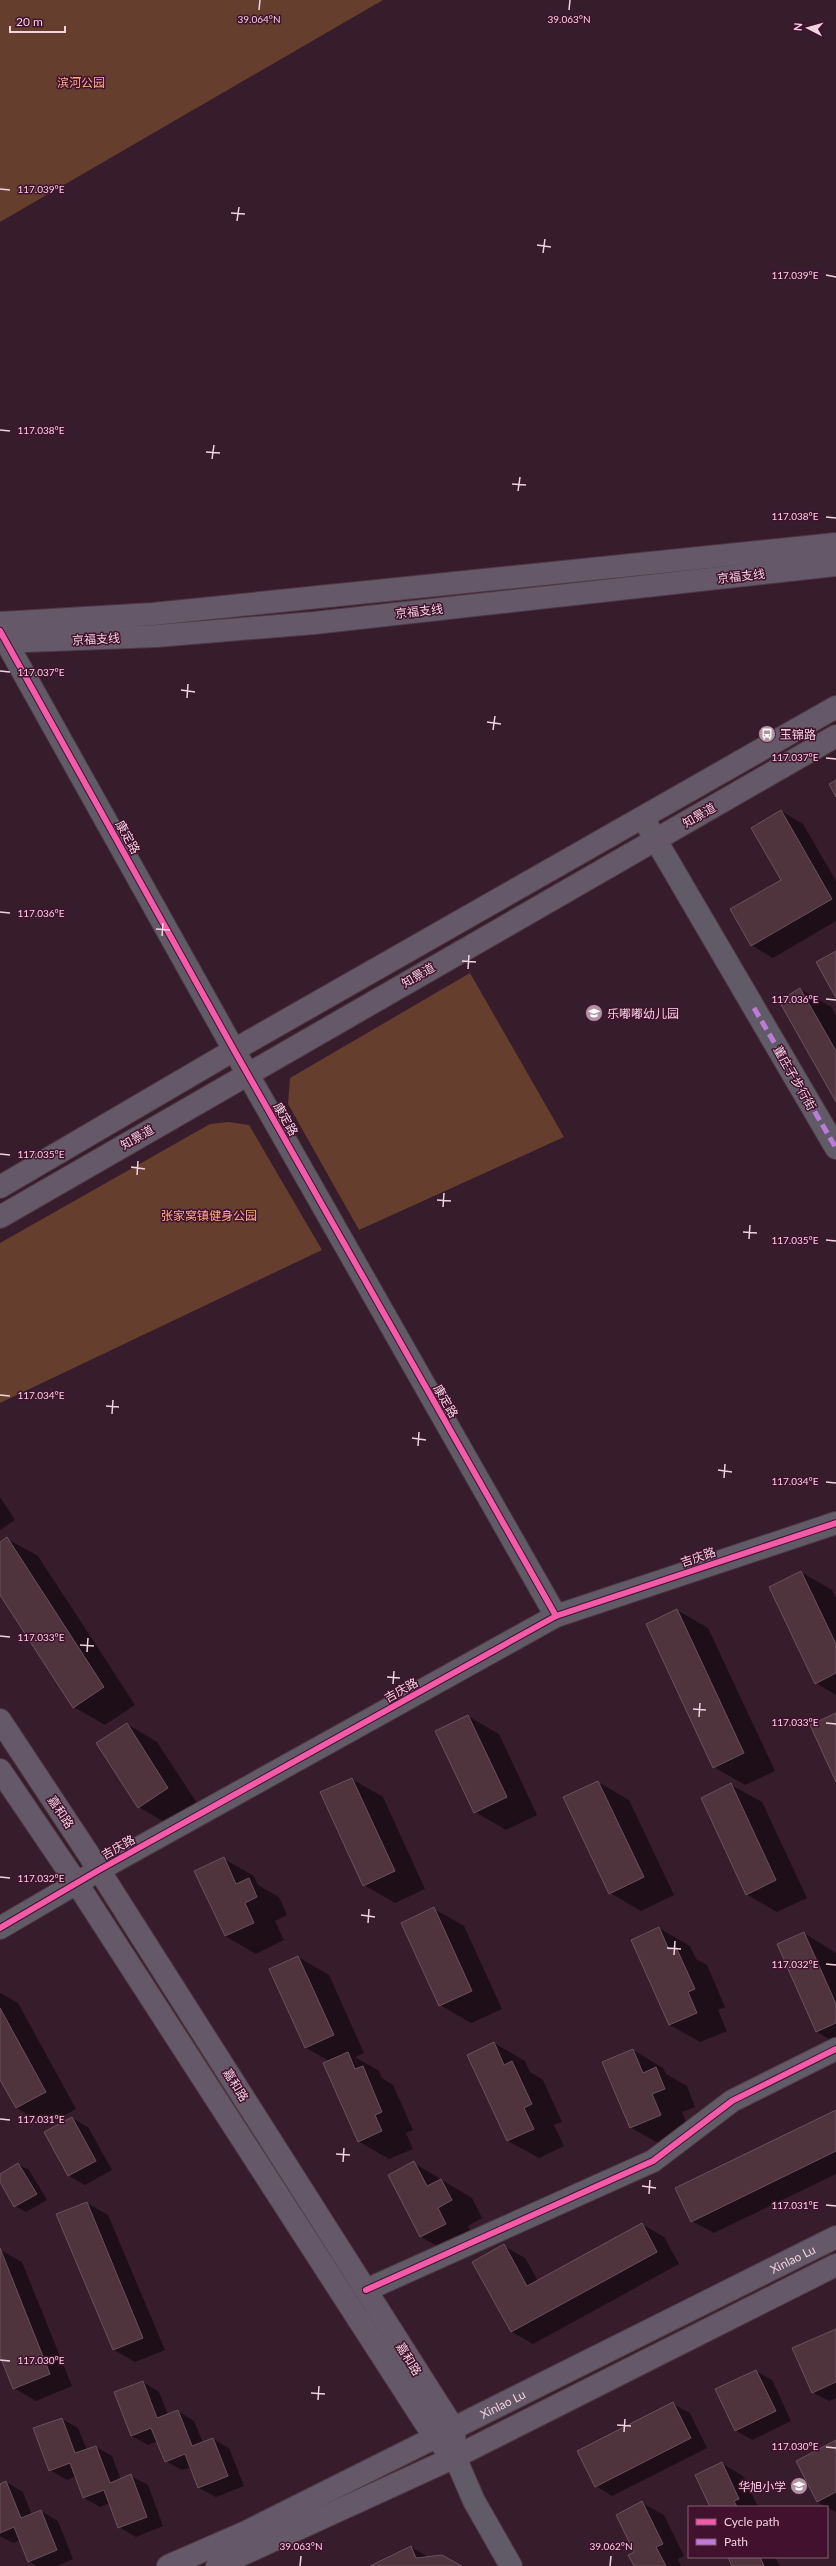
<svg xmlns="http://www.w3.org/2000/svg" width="836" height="2566" viewBox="0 0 836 2566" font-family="Lato,'Noto Sans SC',sans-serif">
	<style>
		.green { fill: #653e2e }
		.shadow { fill: #0007 }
		.building { fill: #4f343e; stroke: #6a515b }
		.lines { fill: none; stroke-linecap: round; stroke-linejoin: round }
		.minor-casing { stroke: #4f3844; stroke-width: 24 }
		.major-casing { stroke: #4f3844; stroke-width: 24 }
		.minor { stroke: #605b67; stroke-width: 22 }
		.major { stroke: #655868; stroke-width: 22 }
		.quiet { stroke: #bd7bd9; stroke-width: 5; stroke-dasharray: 10 5; stroke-linecap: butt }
		.cycleway-casing { stroke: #42112d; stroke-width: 8 }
		.cycleway { stroke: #f35aa7; stroke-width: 6 }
		.ticks { fill: none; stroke: #f2d2e1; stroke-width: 1.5 }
		.labels { text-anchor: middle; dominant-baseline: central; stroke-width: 3; stroke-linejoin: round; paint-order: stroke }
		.park-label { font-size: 12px; fill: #fdac81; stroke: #42112d }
		.street-label { font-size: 12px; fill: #f2d2e1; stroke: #42112d }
		.poi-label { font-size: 12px; fill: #f2d2e1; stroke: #42112d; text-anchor: start }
		.ticks-label { font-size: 10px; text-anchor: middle; fill: #f2d2e1; stroke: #42112d; stroke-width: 3; stroke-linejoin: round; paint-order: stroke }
	</style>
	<rect width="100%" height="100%" fill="#371c2c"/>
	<g class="green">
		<path d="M0 0H383L0 222Z"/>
		<path d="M470 973 564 1137 359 1230 288 1104 290 1078Z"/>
		<path d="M229 1122 249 1125 322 1250 0 1403V1243L210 1124Z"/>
	</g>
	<g class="shadow">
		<path d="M781 811 803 824 836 881V921L773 958 751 945 782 880Z"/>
		<path d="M800 989 831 1007 836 1016V1099Z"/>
		<path d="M0 1497 15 1520 0 1530Z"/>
		<path d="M7 1539 38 1556 135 1705 105 1725 74 1707 0 1594V1543Z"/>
		<path d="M801 1572 832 1590 836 1598V1695L816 1683Z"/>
		<path d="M677 1610 708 1628 775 1771 745 1785 714 1767Z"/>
		<path d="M468 1716 499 1734 537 1815 506 1830 475 1812Z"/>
		<path d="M127 1724 157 1742 199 1806 169 1825 139 1807Z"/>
		<path d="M352 1779 383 1797 425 1889 395 1903 364 1885Z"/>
		<path d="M598 1782 629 1800 674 1895 641 1911 610 1893Z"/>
		<path d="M731 1785 762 1802 807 1898 777 1912 746 1894Z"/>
		<path d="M224 1859 254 1876 258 1885 279 1897 287 1915 275 1921 284 1940 256 1954 225 1936Z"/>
		<path d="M434 1909 464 1926 502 2009 471 2023 440 2005Z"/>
		<path d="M659 1928 690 1946 696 1959 707 1965 725 2007 718 2010 727 2031 700 2042 670 2025Z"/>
		<path d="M804 1933 836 1953V2043L817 2032 778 1945Z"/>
		<path d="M298 1957 329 1975 364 2053 355 2057 379 2071 382 2078 393 2085 413 2130 406 2133 413 2149 389 2159 358 2141 329 2061 306 2048 271 1970Z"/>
		<path d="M0 1993 18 2003 76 2109 47 2125 16 2108 0 2078Z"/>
		<path d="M494 2043 525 2061 530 2072 543 2080 562 2122 554 2125 564 2146 539 2158 508 2141Z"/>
		<path d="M633 2050 663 2068 666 2074 687 2086 695 2107 682 2112 691 2133 662 2145 631 2128 603 2063Z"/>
		<path d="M836 2111V2174L714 2233 692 2221Z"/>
		<path d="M72 2118 88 2127 112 2170 85 2185 69 2176 45 2133Z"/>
		<path d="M414 2163 472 2198 482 2218 468 2226 476 2242 452 2254 421 2237Z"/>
		<path d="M18 2164 29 2170 47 2200 26 2212 15 2206 0 2180V2175Z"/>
		<path d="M87 2203 108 2215 165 2350 135 2362 114 2350 58 2215Z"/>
		<path d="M642 2224 664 2237 679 2264 533 2344 512 2332 474 2262 504 2246 525 2258 538 2281Z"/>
		<path d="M0 2250 22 2262 72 2386 36 2401 14 2388 0 2353Z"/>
		<path d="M836 2330V2398L829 2401 812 2392Z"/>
		<path d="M756 2371 772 2380 791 2421 752 2440 735 2430Z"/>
		<path d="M143 2382 159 2392 168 2415 178 2411 194 2421 203 2443 213 2439 229 2448 244 2486 216 2497 199 2488 191 2467 182 2470 165 2461 158 2441 148 2445 132 2436 115 2393Z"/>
		<path d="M673 2404 690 2413 707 2448 612 2496 596 2486Z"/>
		<path d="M62 2419 78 2428 87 2450 96 2447 112 2456 121 2480 131 2476 148 2485 163 2526 136 2537 119 2527 110 2503 100 2507 84 2498 76 2476 67 2480 50 2470Z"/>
		<path d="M836 2441V2512L817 2502Z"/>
		<path d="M722 2463 743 2476 758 2507H711Z"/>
		<path d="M6 2482 23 2492 32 2515 41 2511 58 2521 73 2559 57 2566H37L29 2561 20 2540 13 2543 0 2536V2485Z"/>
		<path d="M642 2503 664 2515 684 2556 678 2559 681 2566H635Z"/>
		<path d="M411 2547 428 2557 442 2556 464 2566H372Z"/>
		<path d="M729 2557H775L780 2566H733Z"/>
	</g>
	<g class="building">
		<path d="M836 780V797L829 784Z"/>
		<path d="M781 810 832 899 751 946 730 909 781 880 751 828Z"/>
		<path d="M836 951V998L816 962Z"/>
		<path d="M800 988 836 1051V1102L779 1001Z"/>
		<path d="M7 1537 104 1687 73 1708 0 1595V1542Z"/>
		<path d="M801 1571 836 1644V1673L815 1684 769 1587Z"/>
		<path d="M677 1609 744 1753 713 1768 646 1624Z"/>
		<path d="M836 1713V1782L810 1725Z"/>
		<path d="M468 1715 507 1797 474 1813 435 1731Z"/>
		<path d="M127 1723 168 1788 138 1808 96 1743Z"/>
		<path d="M352 1778 395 1871 363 1886 320 1792Z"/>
		<path d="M598 1781 644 1877 609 1894 563 1797Z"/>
		<path d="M731 1783 776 1880 746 1895 701 1798Z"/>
		<path d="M224 1857 236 1884 249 1878 257 1897 245 1903 254 1923 225 1936 194 1871Z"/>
		<path d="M434 1907 472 1991 439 2006 401 1923Z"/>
		<path d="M659 1927 669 1950 676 1947 695 1989 688 1992 697 2013 669 2025 631 1940Z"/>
		<path d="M804 1932 836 2004V2023L816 2032 777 1944Z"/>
		<path d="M298 1956 334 2035 305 2048 269 1969Z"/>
		<path d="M0 2008 46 2092 16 2108 0 2080Z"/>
		<path d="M494 2042 504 2065 512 2061 532 2104 524 2108 534 2129 507 2141 467 2055Z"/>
		<path d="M633 2049 643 2073 656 2067 665 2089 652 2094 661 2115 630 2128 602 2062Z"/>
		<path d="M348 2052 355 2069 363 2066 382 2112 375 2115 382 2131 358 2142 323 2063Z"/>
		<path d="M836 2110V2151L691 2222 675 2188Z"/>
		<path d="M72 2117 96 2161 68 2176 44 2132Z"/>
		<path d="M414 2161 427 2186 441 2179 452 2200 438 2208 446 2224 420 2237 388 2175Z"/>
		<path d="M18 2163 37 2194 14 2207 0 2182V2174Z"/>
		<path d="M87 2202 143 2338 113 2350 56 2214Z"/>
		<path d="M642 2223 657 2252 511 2332 472 2262 504 2244 527 2286Z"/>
		<path d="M0 2248 50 2374 13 2389 0 2356Z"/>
		<path d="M836 2329V2382L812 2393 792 2348Z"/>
		<path d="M756 2370 776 2411 735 2431 715 2389Z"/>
		<path d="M143 2381 157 2418 178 2410 192 2446 213 2438 228 2476 198 2488 185 2454 165 2462 151 2428 131 2436 114 2392Z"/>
		<path d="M673 2402 691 2438 595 2487 577 2451Z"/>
		<path d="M62 2418 75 2453 96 2446 110 2483 131 2474 147 2517 118 2528 104 2490 83 2498 70 2463 49 2471 33 2428Z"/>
		<path d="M836 2440V2492L817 2502 796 2461Z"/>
		<path d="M722 2462 739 2499 734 2501 737 2507H710L695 2475Z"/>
		<path d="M6 2481 21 2518 41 2510 57 2550 28 2562 14 2527 0 2533V2484Z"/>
		<path d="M642 2501 663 2544 656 2547 666 2566H634L628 2555 634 2552 616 2515Z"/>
		<path d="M411 2546 416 2558 442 2555 462 2566H370Z"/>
		<path d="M728 2557H760L764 2566H732Z"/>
	</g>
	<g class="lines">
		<g class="minor-casing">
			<g id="minor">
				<path d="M0 631 234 1050 556 1616"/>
				<path d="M643 818 836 1148"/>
				<path d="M0 1928 99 1870 556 1616 836 1523"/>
				<path d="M366 2290 653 2161 732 2101 836 2049"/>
				<path d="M455 2457 474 2501 511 2566"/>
			</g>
		</g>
		<g class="major-casing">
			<g id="major">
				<path d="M0 623 153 614 836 544"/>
				<path d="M0 642 156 636 314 623 836 565"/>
				<path d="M0 1187 234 1050 836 707"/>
				<path d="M0 1217 836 736"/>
				<path d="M0 1720 99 1870 454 2429 455 2457"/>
				<path d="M0 1770 78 1885 435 2438 455 2457"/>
				<path id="s1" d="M168 2566 246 2532 836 2237"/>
				<path d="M217 2566 455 2457 836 2265"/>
			</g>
		</g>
		<use href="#minor" class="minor"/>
		<use href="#major" class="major"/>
		<path class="quiet" d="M754 1008 836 1148"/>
		<g class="cycleway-casing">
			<g id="cycleway">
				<path d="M0 631 234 1050 556 1616"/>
				<path d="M0 1928 99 1870 556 1616 836 1523"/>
				<path d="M366 2290 653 2161 732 2101 836 2049"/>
			</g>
		</g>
		<use href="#cycleway" class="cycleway"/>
	</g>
	<path class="ticks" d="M259 10 260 0M569 10 570 0M0 189 10 190M231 213 245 214M237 221 239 207M537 245 551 247M543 253 545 239M826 275 836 277M0 430 10 431M206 452 220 453M212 459 214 445M512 484 526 485M518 491 520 477M826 517 836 518M0 671 10 672M181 690 195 692M187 698 188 684M487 722 501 724M493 730 495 716M826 758 836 759M0 912 10 913M156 929 170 930M162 936 163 923M462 961 476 962M468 969 469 955M826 999 836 1000M0 1154 10 1155M131 1167 145 1169M137 1175 138 1161M437 1200 451 1201M443 1207 444 1193M743 1232 757 1233M749 1239 750 1225M826 1240 836 1241M0 1395 10 1396M106 1406 119 1407M112 1414 113 1400M412 1438 426 1440M418 1446 419 1432M718 1470 732 1472M724 1478 725 1464M826 1482 836 1483M0 1636 10 1637M80 1645 94 1646M87 1652 88 1638M387 1677 400 1678M393 1684 394 1671M693 1709 706 1710M699 1717 700 1703M826 1723 836 1724M0 1877 10 1878M361 1915 375 1917M368 1923 369 1909M667 1948 681 1949M674 1955 675 1941M826 1964 836 1965M0 2119 10 2120M336 2154 350 2155M343 2162 344 2148M642 2186 656 2188M649 2194 650 2180M826 2205 836 2206M0 2360 10 2361M311 2393 325 2394M318 2400 319 2386M617 2425 631 2426M624 2432 625 2419M826 2447 836 2448M300 2566 301 2556M610 2566 611 2556"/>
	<defs>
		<g id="bus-disc" transform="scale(0.9)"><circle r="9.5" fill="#b192a2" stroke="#42112d"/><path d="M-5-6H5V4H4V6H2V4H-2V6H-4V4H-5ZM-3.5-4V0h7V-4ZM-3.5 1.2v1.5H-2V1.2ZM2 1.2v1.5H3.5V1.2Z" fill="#fff"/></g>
		<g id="school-disc" transform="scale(0.9)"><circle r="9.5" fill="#b192a2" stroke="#42112d"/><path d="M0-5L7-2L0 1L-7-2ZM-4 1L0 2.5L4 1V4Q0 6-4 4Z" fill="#fff"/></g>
	</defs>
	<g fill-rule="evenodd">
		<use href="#bus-disc" x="767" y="734"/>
		<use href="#school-disc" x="594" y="1013"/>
		<use href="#school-disc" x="799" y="2486"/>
	</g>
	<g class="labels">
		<g class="park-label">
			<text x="81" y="82">滨河公园</text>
			<text x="209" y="1215">张家窝镇健身公园</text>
		</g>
		<g class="street-label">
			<text transform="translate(741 576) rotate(-6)">京福支线</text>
			<text transform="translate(419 611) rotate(-6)">京福支线</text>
			<text transform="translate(96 639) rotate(-3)">京福支线</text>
			<text transform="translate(699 815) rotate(-30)">知景道</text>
			<text transform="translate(128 837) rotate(61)">康定路</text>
			<text transform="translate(418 975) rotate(-30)">知景道</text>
			<text transform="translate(795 1078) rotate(60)">董庄子步行街</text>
			<text transform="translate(286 1119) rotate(60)">康定路</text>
			<text transform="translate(137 1137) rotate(-30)">知景道</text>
			<text transform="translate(446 1401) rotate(60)">康定路</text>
			<text transform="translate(698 1557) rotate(-19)">吉庆路</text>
			<text transform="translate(401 1690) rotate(-29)">吉庆路</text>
			<text transform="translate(61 1812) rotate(56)">嘉和路</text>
			<text transform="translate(118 1847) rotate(-29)">吉庆路</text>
			<text transform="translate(236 2085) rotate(58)">嘉和路</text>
			<text stroke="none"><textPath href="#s1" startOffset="696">Xinlao Lu</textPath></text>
			<text transform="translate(409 2359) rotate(58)">嘉和路</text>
			<text stroke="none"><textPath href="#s1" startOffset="372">Xinlao Lu</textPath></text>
		</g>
		<g class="poi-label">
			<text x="780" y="734">玉锦路</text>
			<text x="607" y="1013">乐嘟嘟幼儿园</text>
			<text x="786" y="2486" text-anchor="end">华旭小学</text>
		</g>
	</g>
	<g class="ticks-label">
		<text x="259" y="23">39.064°N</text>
		<text x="569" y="23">39.063°N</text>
		<text x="41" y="193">117.039°E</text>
		<text x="795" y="279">117.039°E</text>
		<text x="41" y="434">117.038°E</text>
		<text x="795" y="520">117.038°E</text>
		<text x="41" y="676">117.037°E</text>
		<text x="795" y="761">117.037°E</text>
		<text x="41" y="917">117.036°E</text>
		<text x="795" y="1003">117.036°E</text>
		<text x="41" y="1158">117.035°E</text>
		<text x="795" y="1244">117.035°E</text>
		<text x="41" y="1399">117.034°E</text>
		<text x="795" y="1485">117.034°E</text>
		<text x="41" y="1641">117.033°E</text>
		<text x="795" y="1726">117.033°E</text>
		<text x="41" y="1882">117.032°E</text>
		<text x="795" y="1968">117.032°E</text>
		<text x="41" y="2123">117.031°E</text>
		<text x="795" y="2209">117.031°E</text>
		<text x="41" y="2364">117.030°E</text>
		<text x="795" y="2450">117.030°E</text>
		<text x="301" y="2550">39.063°N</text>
		<text x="611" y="2550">39.062°N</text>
	</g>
	<rect x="688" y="2506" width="140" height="52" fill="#42112d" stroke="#885e75"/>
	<rect x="696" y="2519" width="20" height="6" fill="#f35aa7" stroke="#885e75"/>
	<text x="724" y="2526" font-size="12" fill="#f2d2e1">Cycle path</text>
	<rect x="696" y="2539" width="20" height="6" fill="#bd7bd9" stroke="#885e75"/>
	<text x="724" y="2546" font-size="12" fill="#f2d2e1">Path</text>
	<g transform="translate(808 28) rotate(276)" stroke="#42112d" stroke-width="3" paint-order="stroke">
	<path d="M0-3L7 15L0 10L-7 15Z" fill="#f2d2e1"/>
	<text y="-6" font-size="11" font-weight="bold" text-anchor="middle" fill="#f2d2e1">N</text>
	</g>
	<path d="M10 26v6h55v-6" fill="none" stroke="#f2d2e1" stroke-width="2"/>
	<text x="16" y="26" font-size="12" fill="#f2d2e1" stroke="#42112d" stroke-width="3" paint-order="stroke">20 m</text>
</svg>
